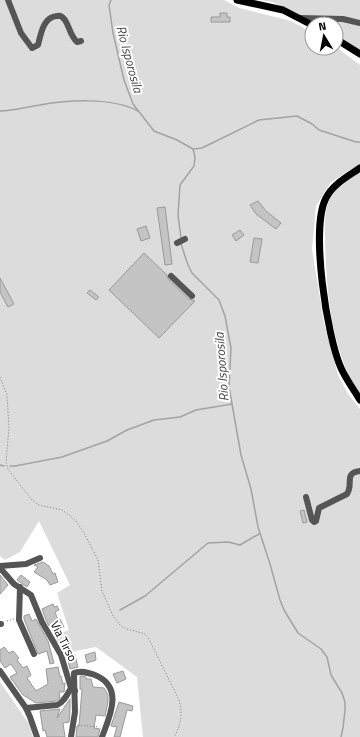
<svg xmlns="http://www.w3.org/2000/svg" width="360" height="737" viewBox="0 0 360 737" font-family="'Titillium Web',sans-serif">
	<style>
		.green { fill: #dcdcdc }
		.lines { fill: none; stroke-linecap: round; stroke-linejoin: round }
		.stream { stroke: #a3a3a3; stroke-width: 1.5 }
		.building { fill: #c4c4c4; stroke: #999 }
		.path { stroke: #777; stroke-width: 1; stroke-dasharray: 1 2; stroke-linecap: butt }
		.minor { stroke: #555; stroke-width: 6 }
		.major { stroke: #000; stroke-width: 7 }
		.labels { text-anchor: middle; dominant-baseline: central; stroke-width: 4; stroke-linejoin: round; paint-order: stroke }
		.street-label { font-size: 12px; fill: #000; stroke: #fff }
		.water-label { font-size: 13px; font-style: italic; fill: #444; stroke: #fff }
	</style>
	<rect width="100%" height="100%" fill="#fff"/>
	<g class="green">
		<path d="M0 0H224L239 8 291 21 312 33V48H336V47L360 65V164L331 182 316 206 312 249 324 323 338 375 348 394 360 409V737H143L137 677 96 647 65 653 53 636 69 630 57 593 70 585 39 521 20 552 5 560 0 556Z"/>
		<path d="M260 0H360V50L336 36V24H316L308 19 272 2Z"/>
		<path d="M360 172V393C354 383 347 373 343 361 329 323 326 280 325 240 325 227 324 213 329 201 334 188 349 179 360 172Z"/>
		<path d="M0 682 29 724 33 737H0Z"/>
	</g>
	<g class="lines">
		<g class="stream">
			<path d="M111 0 109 5 113 33 124 80 133 104 154 131 177 140 193 149 195 157 194 166 180 185 178 215 181 238"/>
			<path d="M0 111C14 111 26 107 40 105 68 100 112 97 138 111"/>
			<path d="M194 149 202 148 259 120 297 116 312 124 319 130 356 142H360"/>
			<path d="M181 244 188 265 192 273 219 300 225 316 231 348 229 387 241 455 251 489 258 527 270 564 280 600 284 610 298 633 321 649 327 657 331 675 342 693 345 702V710L343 728 341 737"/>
			<path d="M0 465 4 466"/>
			<path d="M10 466H15L62 457 107 441 127 430 154 420 180 417 196 410 232 404"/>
			<path d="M120 610 145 596 208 543 228 542 240 545 259 534"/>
		</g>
	</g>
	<g class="building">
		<path d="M220 13H227V17H230V22H211V17H220Z"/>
		<path d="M258 201 266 211 281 223 276 229 256 214 250 205Z"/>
		<path d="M165 207 172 264 165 265 157 208Z"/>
		<path d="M146 226 150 238 141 241 137 229Z"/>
		<path d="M240 230 244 235 236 241 232 235Z"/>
		<path d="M254 238 262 239 258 263 250 262Z"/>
		<path d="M144 253 167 275 168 279 189 299 195 301 159 338 109 290Z"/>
		<path d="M0 278 14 304 8 307 0 292Z"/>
		<path d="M90 290 99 297 96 300 87 293Z"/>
		<path d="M304 510 307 522 303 523 300 511Z"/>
		<path d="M43 562 49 566 53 574 55 573 58 582 50 585 47 580 34 572 38 567 34 565Z"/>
		<path d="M0 575 8 585 0 594Z"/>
		<path d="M21 575 30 582 27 587 17 580Z"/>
		<path d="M53 604 54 607 57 606 59 610 55 612 58 620 60 619 64 627 54 631 52 625 49 626 46 620 42 609Z"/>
		<path d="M29 614 32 621 36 619 48 641 54 663 50 664 47 651 38 654 24 619V616Z"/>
		<path d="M4 647 9 653 13 651 19 658 17 660 23 668 27 666 31 675 27 678 36 691 48 684 46 669 58 667 60 676H61L63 684 65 683 64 692H59L60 698 56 701 36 703 23 695 10 677 17 673 11 664 5 668 0 661V650Z"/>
		<path d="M95 652 96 660 87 663 85 655Z"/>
		<path d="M75 655 78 667 70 669 67 657Z"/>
		<path d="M123 671 126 679 117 683 113 674Z"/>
		<path d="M80 676 86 677V679H91L93 687 104 688 108 695V702L105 716 96 715 94 728 100 729 98 737H76L77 726H79L82 689H80Z"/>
		<path d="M70 699V712L69 722 63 723 65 737H47L45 730 43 731 40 711 60 709 57 718Z"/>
		<path d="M119 702 133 706 132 711 127 710 120 737H114L117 727 111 726Z"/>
	</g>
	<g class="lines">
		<g class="path">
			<path d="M0 377 7 395 9 428 6 462 8 469 24 490 33 501 39 505 62 510 69 515 76 521 84 533 98 560 102 591 113 616 121 626 127 629 145 634 148 637 179 700C183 714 181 725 174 737"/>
			<path d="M7 621 14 619"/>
			<path d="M78 725 99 727"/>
		</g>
		<g class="minor">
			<path d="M8 0 21 33 32 48 38 45C41 34 43 17 57 16 61 15 63 17 65 20 70 28 70 35 77 42L81 41"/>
			<path d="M300 18 343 19 360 23"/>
			<path d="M177 243 185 239"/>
			<path d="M171 276 192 296"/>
			<path d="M306 497 312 520 314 522 316 521 319 508 347 494C354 484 343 473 360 471"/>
			<path d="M0 566 26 564 40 558"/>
			<path d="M0 568 14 584 31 595 42 622 61 655 71 688 75 691"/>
			<path d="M20 587 19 620 34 654"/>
			<path d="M0 624H1"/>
			<path d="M0 671 26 708 30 717 37 737"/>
			<path d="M26 708 57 705C64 702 67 695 71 688"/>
			<path d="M71 737 75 712 74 676V673C81 670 89 673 95 675 124 687 110 716 102 737"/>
		</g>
		<g class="major">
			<path d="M237 0 283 10 312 25"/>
			<path d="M336 39 360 54"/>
			<path d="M360 168C347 177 333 184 326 198 310 228 327 337 341 368 346 379 354 390 360 400"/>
		</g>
	</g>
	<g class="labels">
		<g class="street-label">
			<text transform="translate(64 641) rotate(63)">Via Tirso</text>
		</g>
		<g class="water-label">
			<text transform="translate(130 59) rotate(75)">Rio Isporosila</text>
			<text transform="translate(221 367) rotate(-94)">Rio Isporosila</text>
		</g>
	</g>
	<g transform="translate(324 36) rotate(350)"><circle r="19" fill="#ffffff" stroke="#999999"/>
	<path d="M0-3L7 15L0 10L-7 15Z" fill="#000000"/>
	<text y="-6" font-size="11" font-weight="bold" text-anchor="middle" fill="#000000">N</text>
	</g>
</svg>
